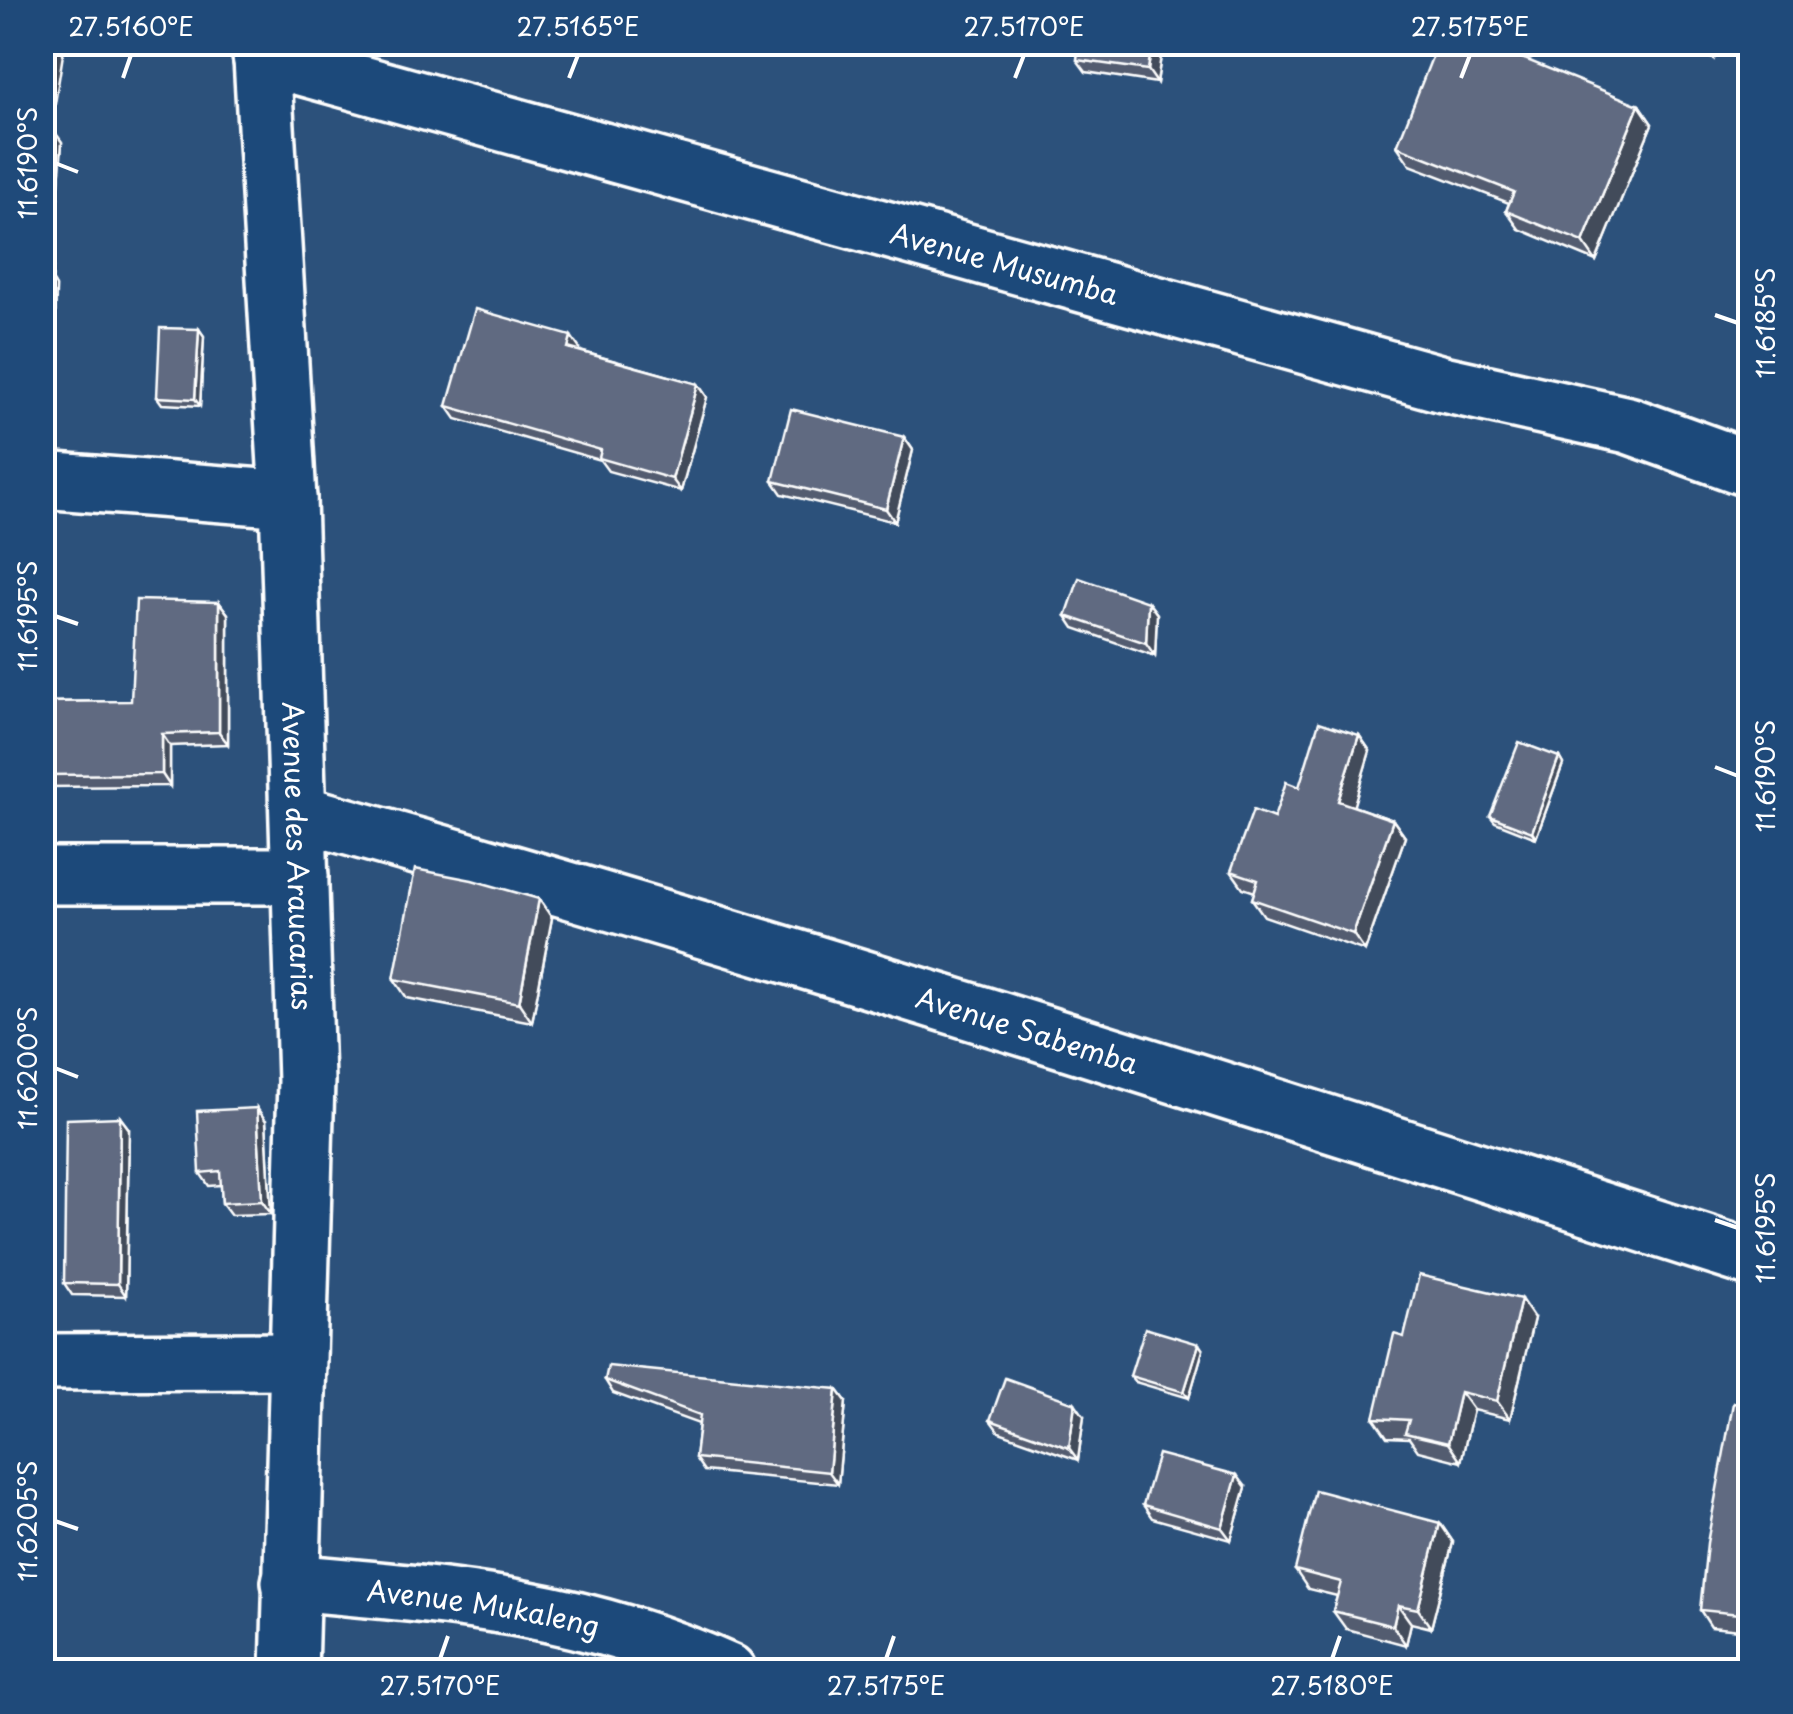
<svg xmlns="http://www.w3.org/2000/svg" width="1793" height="1714" viewBox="0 0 1793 1714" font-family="'Playpen Sans',sans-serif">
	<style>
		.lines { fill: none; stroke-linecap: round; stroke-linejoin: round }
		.minor-casing { stroke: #fff; stroke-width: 62 }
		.tertiary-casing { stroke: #fff; stroke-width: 62 }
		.minor { stroke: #1f4a7a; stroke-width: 55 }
		.tertiary { stroke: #1f4a7a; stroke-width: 55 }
		.wall { fill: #535c6f; stroke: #fff; stroke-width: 2.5 }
		.shaded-wall { fill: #434b5a; stroke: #fff; stroke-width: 2.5 }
		.building { fill: #606b81; stroke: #fff; stroke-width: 2.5 }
		.ticks { fill: none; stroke: #fff; stroke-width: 4 }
		.labels { text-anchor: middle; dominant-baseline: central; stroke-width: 10; stroke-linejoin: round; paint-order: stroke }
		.street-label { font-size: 28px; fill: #fff; stroke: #1f4a7a }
		.neatline { fill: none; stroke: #fff; stroke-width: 4 }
		.ticks-label { font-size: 25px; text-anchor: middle; fill: #fff }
	</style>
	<rect width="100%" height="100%" fill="#2c517b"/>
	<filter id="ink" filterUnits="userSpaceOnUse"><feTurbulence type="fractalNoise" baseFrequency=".01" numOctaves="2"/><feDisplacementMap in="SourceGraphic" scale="20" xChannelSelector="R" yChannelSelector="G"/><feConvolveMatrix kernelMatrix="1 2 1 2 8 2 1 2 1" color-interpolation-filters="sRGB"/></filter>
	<g filter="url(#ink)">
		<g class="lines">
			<g class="minor-casing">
				<g id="minor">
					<path id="s1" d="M261 56 1443 384 1628 425 1750 469"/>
					<path d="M42 480 288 499"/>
					<path id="s2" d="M299 813C787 949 1268 1104 1750 1258"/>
					<path d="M42 876H300"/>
					<path d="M42 1362 297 1361"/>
					<path id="s3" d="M290 1582C449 1596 580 1605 728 1672"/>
				</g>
			</g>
			<g class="tertiary-casing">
				<g id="tertiary">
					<path id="s4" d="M261 42 288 499 306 1081 289 1672"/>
				</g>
			</g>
			<use href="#minor" class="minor"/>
			<use href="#tertiary" class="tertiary"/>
		</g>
		<g class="wall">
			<path d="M42 42 51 130 54 131 62 142 52 280 56 287 55 328H42Z"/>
			<path d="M1079 42H1163L1157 83 1086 72 1077 60Z"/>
			<path d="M1653 42H1719L1714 59Z"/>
			<path d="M1639 105 1652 124 1596 261 1519 229 1506 211 1509 203 1410 165 1397 146Z"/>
			<path d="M199 329 204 336 200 406 162 404 157 397Z"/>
			<path d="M580 349V351L698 384 707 397 681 491 608 471 600 460 456 419 447 406Z"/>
			<path d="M904 437 913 450 895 522 782 494 773 481Z"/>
			<path d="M219 602 228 614V744L170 746V786L42 787V702L131 701Z"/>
			<path d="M1148 602 1157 614 1155 656 1074 628 1066 616Z"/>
			<path d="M1359 735 1370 751 1353 806 1393 820 1405 837 1365 951 1264 916 1252 899 1255 892 1243 888 1231 871 1299 787Z"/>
			<path d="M1559 757 1563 764 1536 838 1495 822 1490 816Z"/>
			<path d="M552 918 532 1022 407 998 394 979Z"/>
			<path d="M120 1117 129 1129 126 1296 72 1295 64 1283Z"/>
			<path d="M266 1121 271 1214 231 1215 222 1203 221 1185 209 1186 200 1173Z"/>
			<path d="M1534 1318 1510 1419 1473 1410 1461 1462 1418 1451 1409 1438 1387 1437 1374 1418 1404 1337Z"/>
			<path d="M1203 1350 1189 1398 1135 1382 1130 1376Z"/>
			<path d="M605 1380 837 1389 846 1401 838 1484 704 1471 695 1458 699 1424 613 1393Z"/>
			<path d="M1750 1406V1631L1711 1627 1700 1610Z"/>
			<path d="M1084 1416 1078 1460 999 1432 990 1420Z"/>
			<path d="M1246 1487 1231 1540 1152 1518 1143 1505Z"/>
			<path d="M1440 1523 1453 1542 1431 1628 1411 1623 1406 1645 1346 1629 1333 1611 1337 1596 1308 1589 1295 1570Z"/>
		</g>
		<g class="shaded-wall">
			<path d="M55 42H65L49 141 42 132V117Z"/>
			<path d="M1152 42H1163L1157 83 1148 70Z"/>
			<path d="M1706 42H1719L1714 59 1705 47Z"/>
			<path d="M1639 105 1652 124 1596 261 1583 242Z"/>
			<path d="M54 131 62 142 52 280 56 287 55 328 47 316 43 275Z"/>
			<path d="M199 329 204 336 200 406 195 399Z"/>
			<path d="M571 336 580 349 577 361 568 348Z"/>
			<path d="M698 384 707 397 681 491 672 479Z"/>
			<path d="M904 437 913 450 895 522 886 509Z"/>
			<path d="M219 602 228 614V744L219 732Z"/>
			<path d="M1148 602 1157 614 1155 656 1146 643Z"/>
			<path d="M162 734 170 746V786L162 774Z"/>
			<path d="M1359 735 1370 751 1350 818 1338 801Z"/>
			<path d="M1559 757 1563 764 1536 838 1532 832Z"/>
			<path d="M1393 820 1405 837 1365 951 1353 934Z"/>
			<path d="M539 899 552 918 532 1022 519 1003Z"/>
			<path d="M257 1108 266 1121 271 1214 262 1201Z"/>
			<path d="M120 1117 129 1129 126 1296 118 1284Z"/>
			<path d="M1521 1299 1534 1318 1510 1419 1497 1401Z"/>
			<path d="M1199 1344 1203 1350 1189 1398 1184 1392Z"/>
			<path d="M837 1389 846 1401 838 1484 829 1472Z"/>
			<path d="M1460 1392 1473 1410 1461 1462 1448 1443Z"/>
			<path d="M1075 1403 1084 1416 1078 1460 1069 1448Z"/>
			<path d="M1237 1475 1246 1487 1231 1540 1222 1528Z"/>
			<path d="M1440 1523 1453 1542 1431 1628 1418 1609Z"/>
			<path d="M1398 1605 1411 1623 1406 1645 1393 1626Z"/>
		</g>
		<g class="building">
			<path d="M42 42H55L42 117Z"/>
			<path d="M1079 42H1152L1148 70 1077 60Z"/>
			<path d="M1438 42H1482L1639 105 1583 242 1506 211 1514 192 1397 146Z"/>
			<path d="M1690 42H1706L1705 47Z"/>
			<path d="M42 130 54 131 43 275H48L47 316H42Z"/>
			<path d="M475 309 571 336 568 348 698 384 672 479 599 458 601 450 447 406Z"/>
			<path d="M160 328 199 329 195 399 157 397Z"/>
			<path d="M791 409 904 437 886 509 773 481Z"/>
			<path d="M1079 578 1148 602 1146 643 1066 616Z"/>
			<path d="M136 600 219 602V732L162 734V774L42 775V702L131 701Z"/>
			<path d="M1319 722 1359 735 1338 801 1393 820 1353 934 1252 899 1258 880 1231 871 1253 810 1274 818 1286 782 1299 787Z"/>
			<path d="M1519 742 1559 757 1532 832 1490 816Z"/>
			<path d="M415 869 472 880 539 899 519 1003 394 979Z"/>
			<path d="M257 1108 262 1201 222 1203 220 1171 200 1173 197 1111Z"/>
			<path d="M120 1117 118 1284 64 1283 66 1119Z"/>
			<path d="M1419 1275 1521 1299 1497 1401 1460 1392 1448 1443 1405 1433 1409 1420 1374 1418 1394 1334 1404 1337Z"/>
			<path d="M1145 1328 1199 1344 1184 1392 1130 1376Z"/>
			<path d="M608 1366 837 1389 829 1472 695 1458 700 1415 605 1380Z"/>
			<path d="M1005 1378 1075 1403 1069 1448 990 1420Z"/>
			<path d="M1733 1403 1750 1406V1615L1700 1610 1707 1543Z"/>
			<path d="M1158 1454 1237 1475 1222 1528 1143 1505Z"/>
			<path d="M1315 1490 1440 1523 1418 1609 1398 1605 1393 1626 1333 1611 1341 1582 1295 1570Z"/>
		</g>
	</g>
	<path class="ticks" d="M123 78 131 55M569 78 578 55M1015 78 1024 55M1461 78 1470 55M55 163 78 172M1715 315 1738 323M55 616 78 624M1715 767 1738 776M55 1068 78 1077M1715 1220 1738 1228M55 1521 78 1529M440 1659 448 1636M886 1659 894 1636M1332 1659 1340 1636"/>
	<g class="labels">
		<g class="street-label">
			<text stroke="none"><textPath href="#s1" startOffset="772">Avenue Musumba</textPath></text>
			<text stroke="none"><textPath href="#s4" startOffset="815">Avenue des Araucarias</textPath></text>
			<text stroke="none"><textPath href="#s2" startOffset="760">Avenue Sabemba</textPath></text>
			<text stroke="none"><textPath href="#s3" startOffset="195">Avenue Mukaleng</textPath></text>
		</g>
	</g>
	<rect width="1793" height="1714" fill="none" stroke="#1f4a7a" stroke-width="110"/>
	<rect x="55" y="55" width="1683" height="1604" class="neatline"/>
	<g class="ticks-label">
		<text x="131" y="36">27.5160°E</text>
		<text x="578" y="36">27.5165°E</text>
		<text x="1024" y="36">27.5170°E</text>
		<text x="1470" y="36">27.5175°E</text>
		<text transform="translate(28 163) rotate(-90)" y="9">11.6190°S</text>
		<text transform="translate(1766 323) rotate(-90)" y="9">11.6185°S</text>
		<text transform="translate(28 616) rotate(-90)" y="9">11.6195°S</text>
		<text transform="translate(1766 776) rotate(-90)" y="9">11.6190°S</text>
		<text transform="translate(28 1068) rotate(-90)" y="9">11.6200°S</text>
		<text transform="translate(1766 1228) rotate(-90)" y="9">11.6195°S</text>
		<text transform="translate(28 1521) rotate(-90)" y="9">11.6205°S</text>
		<text x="440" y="1695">27.5170°E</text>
		<text x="886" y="1695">27.5175°E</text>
		<text x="1332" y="1695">27.5180°E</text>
	</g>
</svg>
